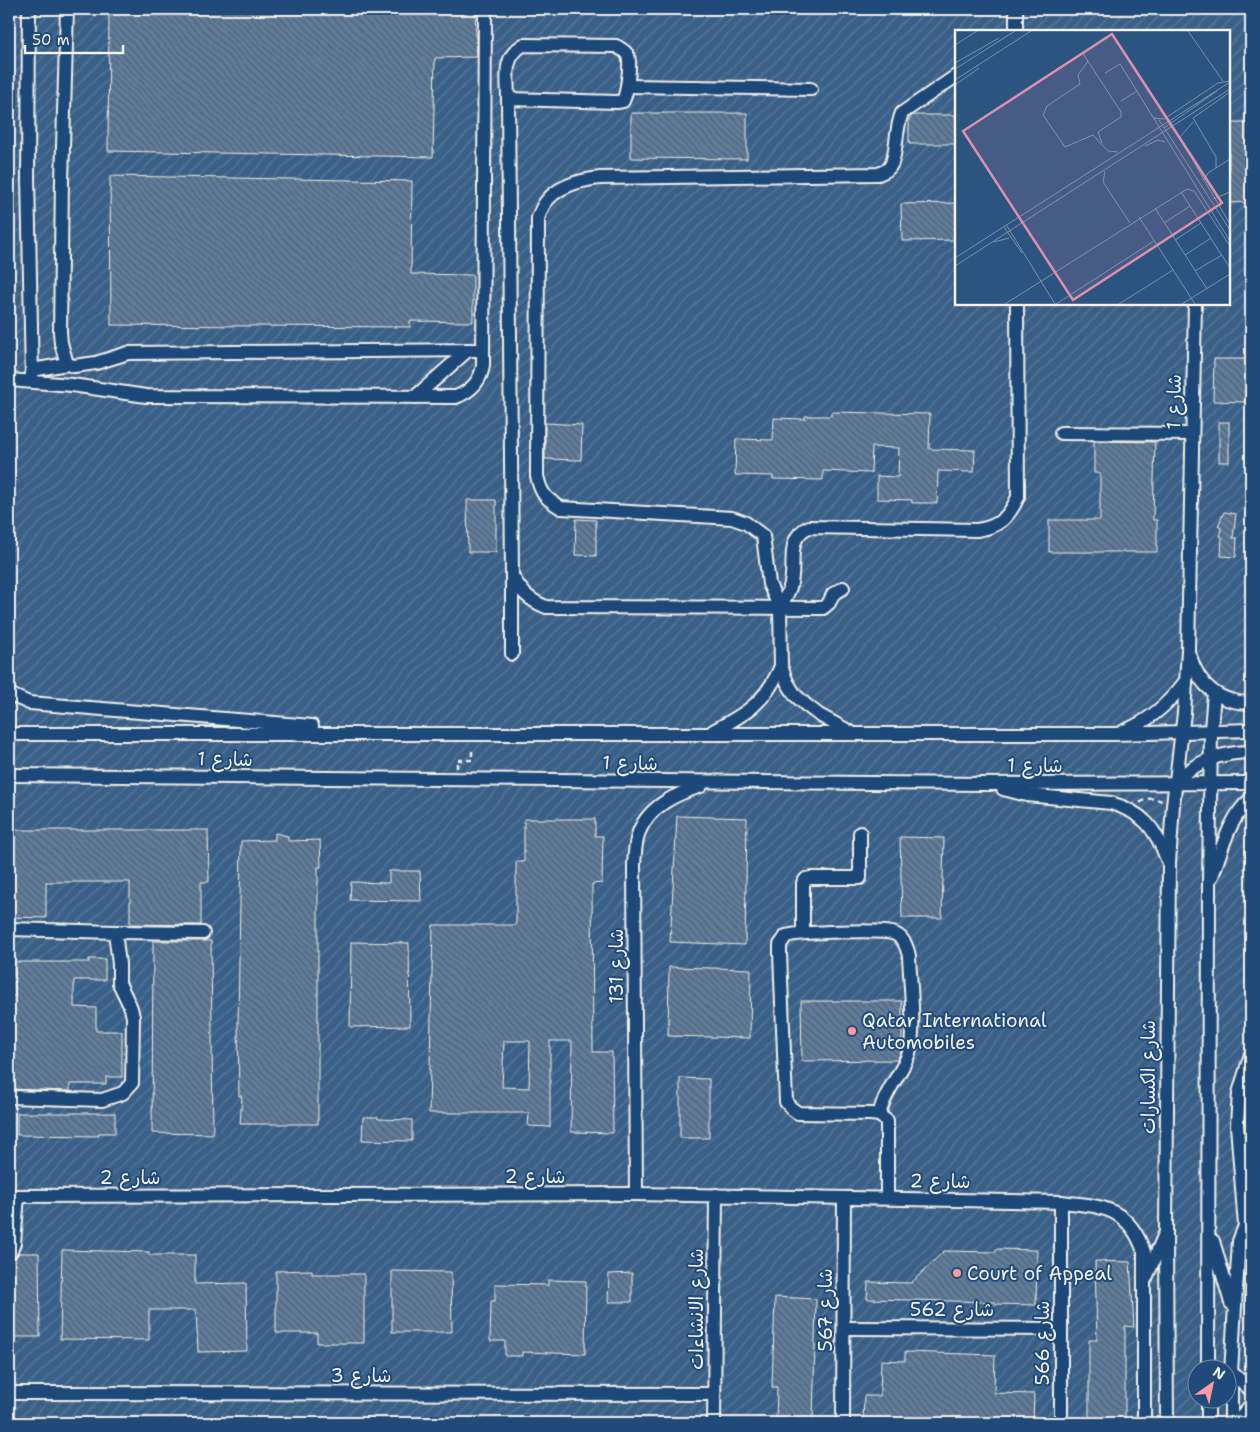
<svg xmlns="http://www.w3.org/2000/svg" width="1260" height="1432" viewBox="0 0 1260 1432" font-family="'Shantell Sans','Playpen Sans Arabic',sans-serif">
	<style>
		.industrial { fill: url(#industrial-furrows); fill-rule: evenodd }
		.building { fill: url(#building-back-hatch); stroke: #f4f1e8; fill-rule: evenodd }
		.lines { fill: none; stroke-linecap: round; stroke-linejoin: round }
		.minor-casing { stroke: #f4f1e8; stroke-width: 16 }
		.path { stroke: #f4f1e8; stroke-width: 2.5; stroke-dasharray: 5 4; stroke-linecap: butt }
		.minor { stroke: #1f4a7a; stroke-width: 12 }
		.poi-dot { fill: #ff9aa2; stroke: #1f4a7a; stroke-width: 2 }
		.labels { text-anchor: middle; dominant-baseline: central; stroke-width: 4; stroke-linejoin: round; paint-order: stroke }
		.street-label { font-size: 19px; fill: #f4f1e8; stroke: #1f4a7a }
		.poi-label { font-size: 19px; fill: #f4f1e8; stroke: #1f4a7a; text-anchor: start }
		.inset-road { fill: none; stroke: #7c93aa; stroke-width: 1 }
		.view { fill: #de8fa9; fill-opacity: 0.15; stroke: #de8fa9; stroke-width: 2.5 }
		.inset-edge { fill: none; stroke: #f4f1e8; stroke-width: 2.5 }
	</style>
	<defs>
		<pattern id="industrial-furrows" width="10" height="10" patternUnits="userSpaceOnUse" patternTransform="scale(1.25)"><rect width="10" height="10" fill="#3b6088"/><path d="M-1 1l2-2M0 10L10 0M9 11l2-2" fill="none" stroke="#587799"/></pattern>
		<pattern id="building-back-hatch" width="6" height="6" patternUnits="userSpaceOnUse" patternTransform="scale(1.25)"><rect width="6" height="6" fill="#5e7b9a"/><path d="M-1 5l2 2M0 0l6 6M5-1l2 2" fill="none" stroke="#556474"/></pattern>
	</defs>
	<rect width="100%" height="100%" fill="#2c5481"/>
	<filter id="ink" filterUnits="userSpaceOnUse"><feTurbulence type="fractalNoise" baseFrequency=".02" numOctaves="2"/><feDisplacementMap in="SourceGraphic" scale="10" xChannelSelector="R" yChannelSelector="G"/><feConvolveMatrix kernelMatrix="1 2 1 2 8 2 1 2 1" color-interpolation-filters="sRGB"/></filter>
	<g filter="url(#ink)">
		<path class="industrial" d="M9 9H1251V1423H9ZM956 31H1229V304H956ZM1198 1370H1228V1400H1198Z"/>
		<g class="building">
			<path d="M109 9H475L477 57 435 58 433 157 108 151Z"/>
			<path d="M631 113H747V159L631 158Z"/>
			<path d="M913 115H956V144H909V119Z"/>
			<path d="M1229 123H1251V202L1229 203Z"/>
			<path d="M110 176 412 181 411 274 473 275V322L410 321V327L111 325Z"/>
			<path d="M956 203V240L902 241 901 204Z"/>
			<path d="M1214 359H1246L1245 402 1213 401Z"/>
			<path d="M831 412 930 414 929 449 975 450 974 472 938 471 937 503H912V500L877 499V476L898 477 899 448 872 447 871 473 823 471V480L773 479V476L735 475 736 439 773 440 774 418 805 419V416H831Z"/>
			<rect x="1219" y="422" width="10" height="40"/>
			<path d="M545 423 582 425 581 460 545 459Z"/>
			<path d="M1094 441 1155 442 1153 520H1157V552H1049V520H1100V473H1094Z"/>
			<path d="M467 500H496V552H468Z"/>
			<path d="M1224 512 1236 514 1233 538H1237L1236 557 1221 556 1222 537 1220 536 1221 528 1218 526Z"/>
			<path d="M576 519 596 520V556L575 555Z"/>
			<path d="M677 816 747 818 745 945 670 942Z"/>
			<path d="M524 819H595V836H603L602 883 592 884 593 1052H612L613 1133 571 1132 572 1041H550V1127L528 1126 529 1113H429L433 925H516V862H524ZM504 1041H530L529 1088 502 1087Z"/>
			<path d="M9 830H208L209 882H201V925L130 924V882H46V918L9 917Z"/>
			<path d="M275 833 288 836V841L320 840 321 867H318V1124H240L242 1096H239L238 1024 241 841 275 840Z"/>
			<path d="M900 837 944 838 942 918H902Z"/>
			<path d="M389 871H420L421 901 350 900 351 882 389 883Z"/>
			<path d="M153 941H211L213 1134 152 1133Z"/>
			<path d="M351 942 409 943 410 1026 350 1027Z"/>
			<path d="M89 959H105V980H74V1007L96 1008V1031H122V1077H106V1084H70V1091L9 1089V996H15L14 962H89Z"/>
			<path d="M669 967 751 969 750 1038 668 1036Z"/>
			<path d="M801 1001H902V1049L897 1060 802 1061Z"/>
			<path d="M680 1078 709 1079V1138H680Z"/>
			<path d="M17 1113H115V1133H99V1136L17 1135Z"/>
			<path d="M363 1117H378V1119L412 1120V1141L362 1140Z"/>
			<path d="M996 1249 1037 1250 1036 1305 995 1304V1302L867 1299 868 1282 911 1283 944 1251 996 1252Z"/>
			<path d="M62 1250 149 1252V1255H195V1284L246 1283 247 1351 198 1352 196 1310H149V1340L60 1339Z"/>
			<path d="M19 1253H39L40 1337H9V1269H12L11 1259 16 1257Z"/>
			<path d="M1095 1261 1130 1262 1134 1327 1125 1326V1423H1089V1340H1097Z"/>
			<path d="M312 1270V1274H364V1343H317V1333H276V1271Z"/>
			<path d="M392 1271 451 1272 452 1332H392Z"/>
			<path d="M632 1273V1302H608L609 1274Z"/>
			<path d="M548 1280 586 1281 585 1354 522 1352V1356H505V1341H490L491 1301H495V1284L548 1285Z"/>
			<path d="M775 1297 816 1299 813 1423H776L777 1387H772Z"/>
			<path d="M905 1352 995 1355 994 1393 1034 1394 1033 1423H863L864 1396H880L881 1360 905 1361Z"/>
		</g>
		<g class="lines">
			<g class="minor-casing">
				<g id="minor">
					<path d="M29 9 28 177 32 378"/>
					<path d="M67 9 62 181 60 332 61 343 67 364"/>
					<path d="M1016 31V9"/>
					<path d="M627 86 811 89"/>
					<path d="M508 99 617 102 623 101C627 93 631 64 628 56 626 51 621 49 616 46L523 45C502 58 508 78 508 99L512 576V654"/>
					<path d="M32 370 67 364 74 366 96 363 128 353 482 350"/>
					<path d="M9 380 72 385 146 396 456 397C471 391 481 381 483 365L485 9"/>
					<path d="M415 397 468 350"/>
					<path d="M1061 433 1192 434"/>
					<path d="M512 576C522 592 527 599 546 607L823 608 829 603 833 594 843 588"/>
					<path d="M780 608C783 601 788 594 790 587 797 566 784 538 809 527L977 530C999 527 1009 517 1018 497L1017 304"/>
					<path d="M1190 656C1199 686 1219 703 1251 703"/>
					<path d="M9 692 11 695 29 703 312 726"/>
					<path d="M713 731C746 714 766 702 781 666"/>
					<path d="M1124 731C1150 721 1169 703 1185 682"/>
					<path d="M852 733 819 715 806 705 795 695 787 682 781 666 780 608 769 584 763 536 746 523 732 518 561 508C545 498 541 494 537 476L538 218C540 213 542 207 545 203 557 186 581 180 600 178L878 174C883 172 888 171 891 165 897 154 895 129 902 113L956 76"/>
					<path d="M9 734H1115L1251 730"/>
					<path d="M9 775 984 784 1251 783"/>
					<path d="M1176 782C1195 761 1223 752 1251 752"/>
					<path d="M1003 789 1027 795 1111 803C1144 813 1155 828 1167 859"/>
					<path d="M1212 876C1222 850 1229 817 1251 799"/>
					<path d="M9 929 115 932 119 964V983L131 1008 133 1017 132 1083 123 1093 102 1100 9 1097"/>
					<path d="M115 932 203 933"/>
					<path d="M803 933V883L806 879 811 878H860V833"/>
					<path d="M879 1115C885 1090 901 1075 909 1053 916 1033 910 980 909 956 907 947 904 938 895 934 884 929 799 932 786 936L780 945V954L786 1102 791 1108 798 1113 871 1114 879 1115 887 1121V1198"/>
					<path d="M636 1194 634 864C635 854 635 842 639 832 649 806 676 794 701 786"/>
					<path d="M9 1196 636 1194 1061 1202C1102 1206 1129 1207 1144 1252V1423"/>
					<path d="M1245 1226 1237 1125 1239 1093 1251 1054"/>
					<path d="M1213 1241 1231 1303"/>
					<path d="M9 1251H11L14 1243 18 1196"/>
					<path d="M1146 1278 1164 1236"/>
					<path d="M844 1328 1061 1329"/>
					<path d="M1208 1370 1209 885 1211 730 1214 693"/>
					<path d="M1231 1372 1251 1390"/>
					<path d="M9 1393 714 1394"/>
					<path d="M714 1423 716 1195"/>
					<path d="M843 1423 844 1198"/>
					<path d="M1061 1423V1202"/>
					<path d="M1167 1423 1166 1231 1169 863 1173 805 1184 713 1188 651 1195 304"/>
					<path d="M1208 1423V1400"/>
					<path d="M1231 1423V1372L1239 1241 1245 1226 1251 1218"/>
					<path d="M1235 1423 1251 1405"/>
				</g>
			</g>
			<g class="path">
				<path d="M457 768V760H472V747"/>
				<path d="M1140 803C1146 797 1154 798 1162 801"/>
			</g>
			<use href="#minor" class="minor"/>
		</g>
	</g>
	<g class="poi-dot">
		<circle cx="852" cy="1031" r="5"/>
		<circle cx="957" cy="1273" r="5"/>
	</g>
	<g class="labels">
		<g class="street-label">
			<text transform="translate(1174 402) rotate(-89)">شارع 1</text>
			<text transform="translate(225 759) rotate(1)">شارع 1</text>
			<text transform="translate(630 763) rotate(1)">شارع 1</text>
			<text x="1035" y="765">شارع 1</text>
			<text transform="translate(616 966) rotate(-90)">شارع 131</text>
			<text transform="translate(1148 1077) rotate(-90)">شارع الكسارات</text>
			<text x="535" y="1176">شارع 2</text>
			<text x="130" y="1177">شارع 2</text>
			<text transform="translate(940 1181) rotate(1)">شارع 2</text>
			<text transform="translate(696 1309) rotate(-90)">شارع الانشاءات</text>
			<text x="952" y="1309">شارع 562</text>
			<text transform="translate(825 1310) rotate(-90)">شارع 567</text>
			<text transform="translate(1042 1343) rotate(-90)">شارع 566</text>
			<text x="361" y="1375">شارع 3</text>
		</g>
		<g class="poi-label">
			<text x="862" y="1020">Qatar International<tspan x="862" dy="22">Automobiles</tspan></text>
			<text x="967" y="1273">Court of Appeal</text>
		</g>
	</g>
	<g transform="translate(955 30)">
		<rect width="275" height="275" fill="#2c5481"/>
		<path class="inset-road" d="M233 1 268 51M0 15 22 1M127 22 166 82V87L143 102 147 113M133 31 123 45 125 54 92 76 88 85 110 117 138 105 153 121 163 122M0 33 44 8M0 39 60 1M150 43 165 34 275 211M0 50 76 1M0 55 24 38M166 71 182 61M199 88 209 89 263 53 275 51M204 90 275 200M238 92 225 107 249 150M209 98 262 61M190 116 203 110 210 112M275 129 253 143 249 150 275 194M261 138V127L238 88 275 62M150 141 148 152 175 193M226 162 275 238M258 169 275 162M200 178 252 259M184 187 240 274M209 193 235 176M52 196 100 274M49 197 67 223M220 210 246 193M39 212 54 208M230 225 256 208M0 228 275 52M0 236 275 59M240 241 267 225M50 274 232 159 239 161 275 216M101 274 199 211M164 274 218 240M227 274 275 244"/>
		<path class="view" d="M157 4 267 173 118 270 8 101Z"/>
		<rect width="275" height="275" class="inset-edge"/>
	</g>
	<rect width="1260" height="1432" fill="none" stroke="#1f4a7a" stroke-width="30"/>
	<rect x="15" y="15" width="1230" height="1402" fill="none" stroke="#f4f1e8" stroke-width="2" filter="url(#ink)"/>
	<g transform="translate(1212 1384) rotate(33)"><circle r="24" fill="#1f4a7a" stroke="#748da6"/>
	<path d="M0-4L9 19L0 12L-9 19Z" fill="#ff9aa2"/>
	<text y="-8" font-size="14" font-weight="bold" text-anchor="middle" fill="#f4f1e8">N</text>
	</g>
	<path d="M25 45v8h98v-8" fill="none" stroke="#f4f1e8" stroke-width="2.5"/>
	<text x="32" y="45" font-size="15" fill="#f4f1e8" stroke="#1f4a7a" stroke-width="4" paint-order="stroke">50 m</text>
</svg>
